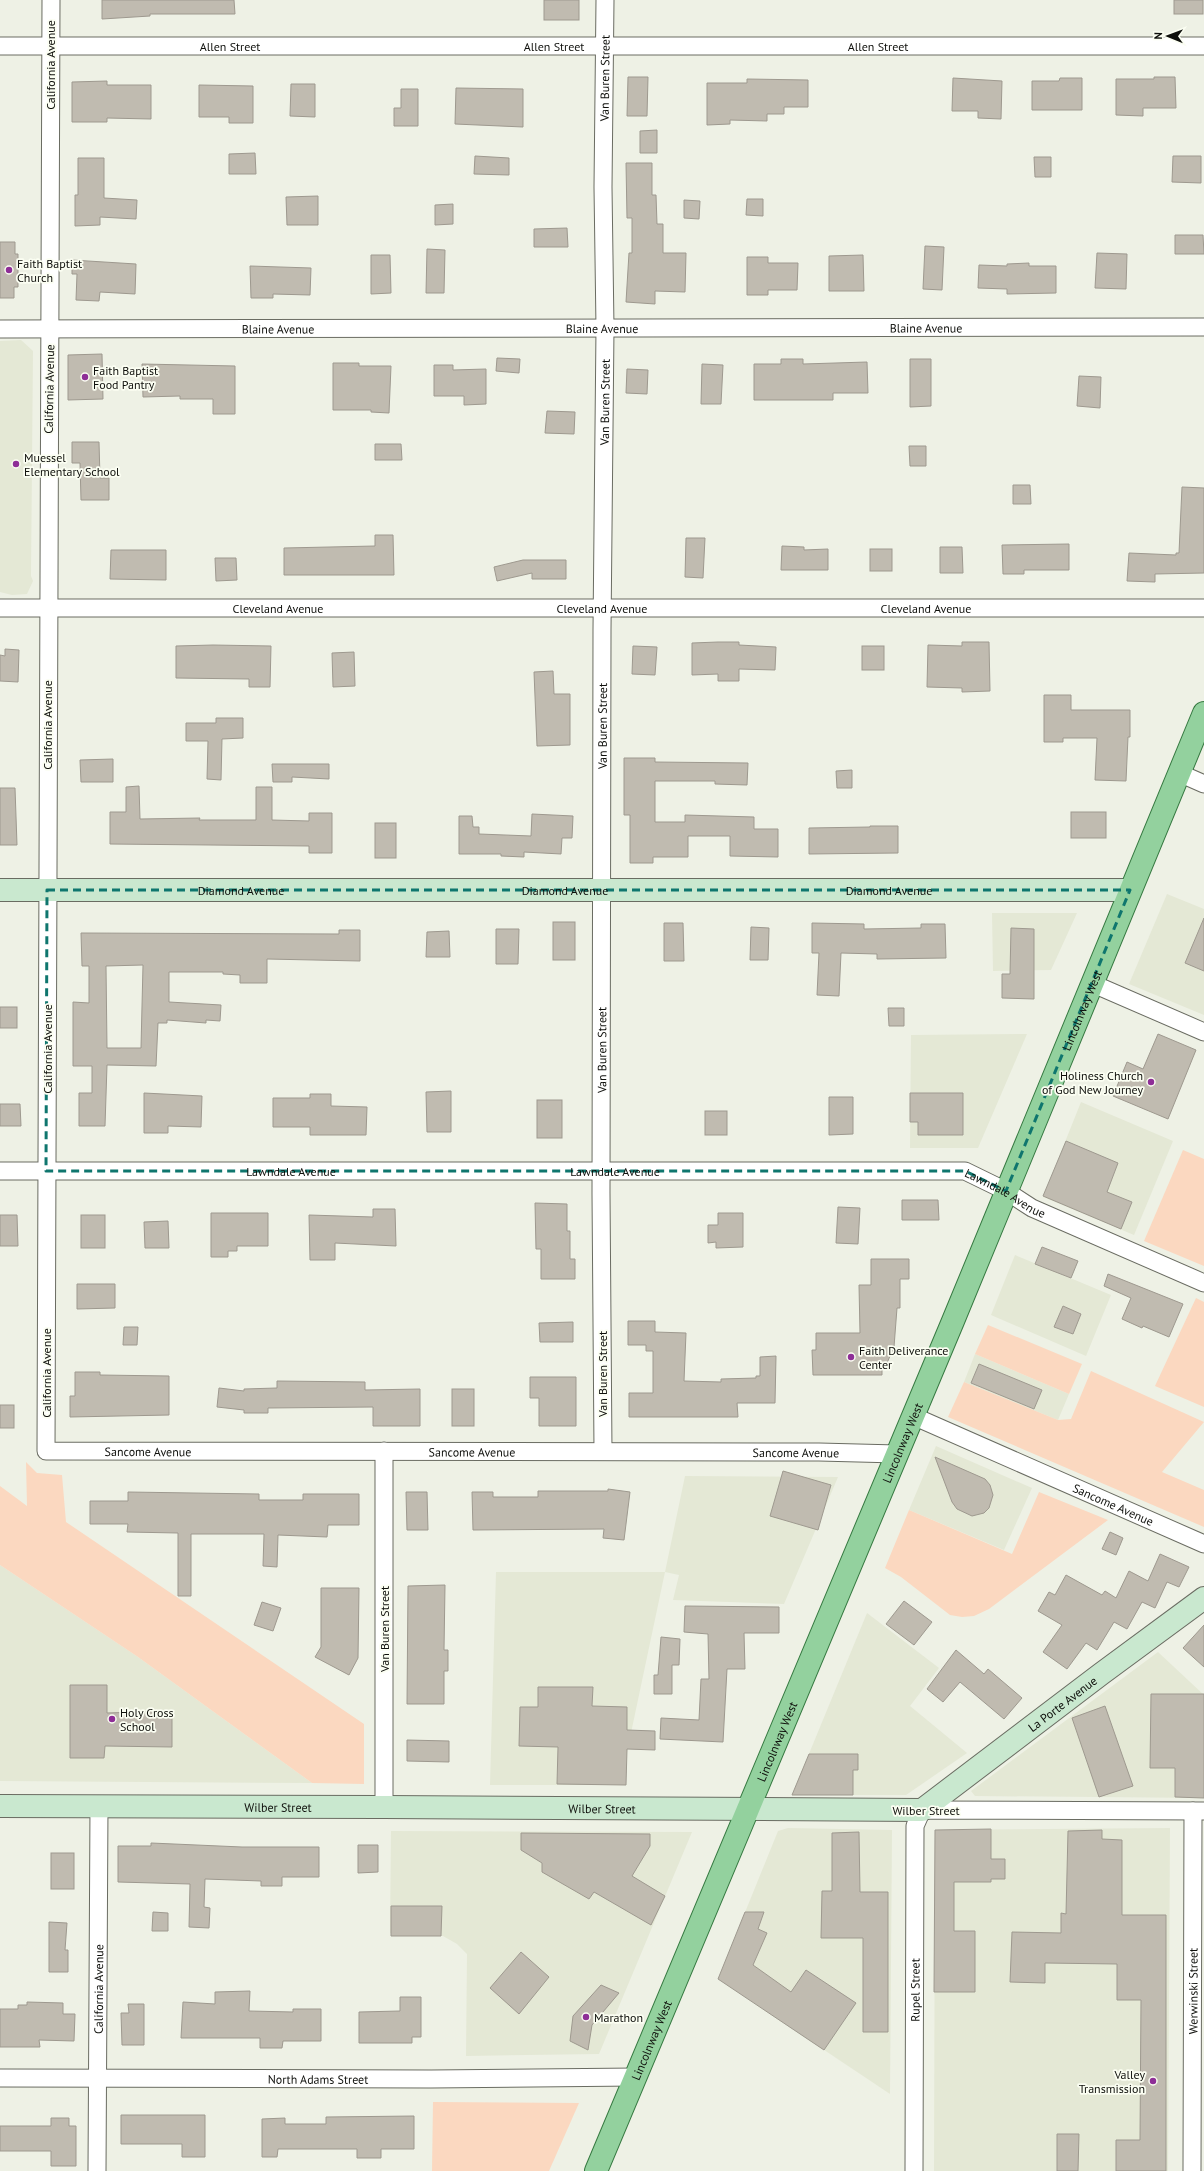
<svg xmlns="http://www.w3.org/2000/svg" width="1204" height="2171" viewBox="0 0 1204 2171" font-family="'PT Sans',sans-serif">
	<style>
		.built { fill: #e4e8d5 }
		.green { fill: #fbd8c0 }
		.building { fill: #c0bbb0; stroke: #9e998f; fill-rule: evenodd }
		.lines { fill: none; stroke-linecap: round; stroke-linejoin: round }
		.street-casing { stroke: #6a6c62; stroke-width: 19 }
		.secondary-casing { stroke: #6a6c62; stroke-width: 24 }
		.primary-casing { stroke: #367941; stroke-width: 24 }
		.street { stroke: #fff; stroke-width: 17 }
		.secondary { stroke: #c9e8cf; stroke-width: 22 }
		.primary { stroke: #93d19e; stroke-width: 22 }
		.marked { fill: none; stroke: #0f766e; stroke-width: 3; stroke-dasharray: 8 5; stroke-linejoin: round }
		.poi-dot { fill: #8e2e97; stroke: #fbfef2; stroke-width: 1.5 }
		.labels { text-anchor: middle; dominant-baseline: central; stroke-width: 3.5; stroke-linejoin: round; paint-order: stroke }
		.street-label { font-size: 12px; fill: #0e0f0b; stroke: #fbfef2 }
		.poi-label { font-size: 12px; fill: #0e0f0b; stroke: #fbfef2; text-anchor: start }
	</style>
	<rect width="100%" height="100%" fill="#eef1e5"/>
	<g class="built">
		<path d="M21 340 33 351 31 576 33 581 27 594 12 595 0 592V341Z"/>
		<path d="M1167 894 1204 909V1015L1129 984Z"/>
		<path d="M992 913H1077L1051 970 993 971Z"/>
		<path d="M1027 1034 978 1148H910L911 1035Z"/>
		<path d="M1081 1102 1173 1141 1134 1235 1043 1197Z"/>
		<path d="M1015 1255 1111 1295 1086 1356 991 1315Z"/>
		<path d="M975 1354 1069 1394 1058 1420 964 1382Z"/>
		<path d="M936 1446 1032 1488 1004 1550 909 1510Z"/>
		<path d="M685 1476 838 1477 784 1604 673 1600 679 1575 665 1572 620 1785H490L496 1572H665Z"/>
		<path d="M0 1565 138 1657 312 1783 0 1781Z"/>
		<path d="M867 1613 939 1668 910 1706 967 1753 906 1795H792Z"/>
		<path d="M1158 1652 1204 1695V1798L975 1796 971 1791Z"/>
		<path d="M788 1828 892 1830 890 2094 718 1979 778 1831Z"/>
		<path d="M1170 1828 1168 2171H934L935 1830Z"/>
		<path d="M391 1831 692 1832 599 2054 466 2056 467 1954 457 1944 443 1936 390 1933Z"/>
	</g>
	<g class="green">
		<path d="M1183 1150 1204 1159V1266L1144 1241Z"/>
		<path d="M1196 1298 1204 1302V1407L1155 1386Z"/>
		<path d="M988 1325 1082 1364 1069 1394 975 1354Z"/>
		<path d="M1091 1371 1204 1422 1162 1472 1204 1490V1527L948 1417 964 1382 1058 1420 1071 1419Z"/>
		<path d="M26 1462 37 1473 62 1475 66 1522 364 1724V1784L312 1783 138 1657 0 1565V1486L27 1506Z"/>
		<path d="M1039 1492 1108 1520 989 1609 974 1616 962 1617 950 1615 901 1577 885 1568 909 1510 1012 1554Z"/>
		<path d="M433 2102 579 2103 549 2171H432Z"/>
	</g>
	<g class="building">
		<path d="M102 0H234L235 14H150V16L102 19Z"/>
		<rect x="544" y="0" width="35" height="20"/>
		<rect x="1174" y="0" width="29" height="14"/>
		<path d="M628 77H648L647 116H627Z"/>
		<path d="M1154 77H1175L1176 108H1143V116L1116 115V79H1154Z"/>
		<path d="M953 78 1002 81 1001 119 978 118V111H952Z"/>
		<path d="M1060 78H1082V110H1032V81H1059Z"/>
		<path d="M747 79 808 80V107H784V114H767V121L730 120V124L707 125V83H747Z"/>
		<path d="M107 81V85H151V119L107 118V122H72V82Z"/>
		<path d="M291 84H315V117L290 116Z"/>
		<path d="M199 85 253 86V123H229V117H199Z"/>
		<path d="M456 88 523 89V127L455 124Z"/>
		<path d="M401 89H418V126H394V108H401Z"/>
		<path d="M657 130V153H640V131Z"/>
		<path d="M255 153 256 174H229V154Z"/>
		<path d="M475 156 509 158V175L474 174Z"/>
		<path d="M1173 156H1201V183L1172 182Z"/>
		<path d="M1034 157H1051V177H1035Z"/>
		<path d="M78 158H104V198L137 200 136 219 100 217V225L75 226V195H78Z"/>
		<path d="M626 163H652V195H656L657 224H663V253H686L685 292 655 291V304L626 302 629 253H632V218H627Z"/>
		<path d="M318 196V225H287L286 197Z"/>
		<path d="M747 199H763V216L746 215Z"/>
		<path d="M684 200 700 201 699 219 684 218Z"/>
		<path d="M453 204V224L435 225V205Z"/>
		<path d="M567 228 568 247H534V229Z"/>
		<path d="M1175 235H1203L1204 254H1175Z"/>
		<path d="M0 242H15V254H18V287H14V298H0Z"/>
		<path d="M925 246 944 247 942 290 923 289Z"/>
		<path d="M427 249 445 250 444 293H426Z"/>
		<path d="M1097 253 1127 254 1126 289 1095 288Z"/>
		<path d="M371 255H390L391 293 371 294Z"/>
		<path d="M863 255 864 291H829V256Z"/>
		<path d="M747 257H768V263H798L797 290H768V295H747Z"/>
		<path d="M72 260 136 264 135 294 100 292 99 301 76 300 77 274H72Z"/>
		<path d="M1029 263V266H1056V293L1007 294V289L978 288 979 265 1007 266V264Z"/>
		<path d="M250 266 311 268 310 295 273 294V298H251Z"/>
		<path d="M102 354 103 399 68 400V355Z"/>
		<path d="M497 358 520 359 519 373 496 371Z"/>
		<path d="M781 359H803V364L867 362 868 393H833V400H754V364H781Z"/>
		<path d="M910 359H931V406L910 407Z"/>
		<path d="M333 363H359V366H391L389 413 371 412V410H333Z"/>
		<path d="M142 364 235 366V414H213V399H180V396L143 397Z"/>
		<path d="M702 364 723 365 721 404H701Z"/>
		<path d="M434 365H453V370L486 369V404L464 405V396H434Z"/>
		<path d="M627 369 648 370 647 394 626 393Z"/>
		<path d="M1079 376 1101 377 1100 408 1077 406Z"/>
		<path d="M547 411 575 412 574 434 545 433Z"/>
		<path d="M72 442H99L100 478H109V500H81L80 463H72Z"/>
		<path d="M375 444H401L402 460H375Z"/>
		<path d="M909 446H926V466H910Z"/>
		<path d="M1013 485H1030L1031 504H1013Z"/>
		<path d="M1182 487 1204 488V573L1155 574V582L1127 581 1129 553 1176 555V553H1179Z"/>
		<path d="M375 535H393L394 575H284V548L375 546Z"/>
		<path d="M686 538H705L703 578 685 577Z"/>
		<path d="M1069 544V570H1024V574H1003L1002 545Z"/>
		<path d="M782 546 804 547V550L828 549V570H781Z"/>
		<path d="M940 547H962L963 573H940Z"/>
		<rect x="870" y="549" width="22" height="22"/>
		<path d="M111 550H166V580L110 579Z"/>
		<path d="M215 558H236L237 580 216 581Z"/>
		<path d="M523 560H566V579H532V573L497 581 494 567Z"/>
		<path d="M718 642H739V645L776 647 775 670 739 669V681H718V674L692 675V643Z"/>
		<path d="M962 642H989L990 691 962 692V688L927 687 928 645 962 646Z"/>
		<path d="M213 645 271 646 270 687H249V679L176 678V646Z"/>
		<path d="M633 646 657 647 655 675 632 674Z"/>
		<rect x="862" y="646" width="22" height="24"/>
		<path d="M5 649 19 650 18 682 0 681V655L5 656Z"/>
		<path d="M354 652 355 686 333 687 332 653Z"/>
		<path d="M553 671 554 694H570V745L537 746 534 672Z"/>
		<path d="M1044 695H1071V710H1130V737H1128L1126 781 1095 780 1097 738H1063V742H1044Z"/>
		<path d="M216 718H243V738L222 739 221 780 207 779 208 741H186V723H216Z"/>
		<path d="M624 758H655V762L748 763 747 785 715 784V781H655V822H685V815L754 817V829H778V857L730 856V836H688V857H653V863H630V815H624Z"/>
		<path d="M113 759V782H81L80 760Z"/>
		<path d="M272 764H329V779L292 777V782H273Z"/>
		<path d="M852 770V788H837L836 771Z"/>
		<path d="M139 786 140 819 200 818 199 820H256V787H272V820L309 821V813H332V853H309V846L110 844V812H126V787Z"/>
		<path d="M0 788H15L17 845H0Z"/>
		<rect x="1071" y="812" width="35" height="26"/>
		<path d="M532 814 573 816 572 838H562L561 854 524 852V857L501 856V854H459V816H472L473 827H479V834L531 836Z"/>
		<rect x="375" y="823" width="21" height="35"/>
		<path d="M870 826H898V853L809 854V828L870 827Z"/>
		<path d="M1204 918V971L1185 963Z"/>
		<rect x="553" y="922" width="22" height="38"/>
		<path d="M664 923H683L684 961H664Z"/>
		<path d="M812 923 864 924V929L921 928V924H945L946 958 877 959V954L841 953 839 996 817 995 819 953H812Z"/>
		<path d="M751 927 769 928 768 960H750Z"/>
		<path d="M1011 928 1034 929V999L1002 998V974H1010Z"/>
		<path d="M496 929H519L518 964H496Z"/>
		<path d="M339 930H360V961L267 959V983H240V975L223 974V972H169V1002L221 1005 220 1021 206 1020V1023L167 1020V1023H158L156 1066 107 1065 105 1126H79V1093H92V1066H73V1002L89 1003V966H82L81 933 339 934ZM143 965 141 1048H107L106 966Z"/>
		<path d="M449 931 450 957H426L427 932Z"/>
		<rect x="0" y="1007" width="17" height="21"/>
		<path d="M888 1008H904V1026H889Z"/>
		<path d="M1158 1034 1196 1050 1168 1119 1113 1096 1127 1062 1143 1069Z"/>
		<path d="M451 1091V1132H427L426 1092Z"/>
		<path d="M144 1093 202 1096 201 1127 168 1126V1133H144Z"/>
		<path d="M910 1093H963V1135H918V1122H910Z"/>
		<path d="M310 1094H331V1106L367 1107 366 1135H310V1127H273V1098H310Z"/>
		<path d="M829 1097H853V1134L829 1135Z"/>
		<rect x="537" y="1100" width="25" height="38"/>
		<path d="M0 1104H20L21 1126H0Z"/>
		<rect x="705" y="1111" width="22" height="24"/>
		<path d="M1066 1141 1118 1163 1107 1192 1132 1202 1121 1229 1043 1196Z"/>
		<path d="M902 1200H938L939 1220H902Z"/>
		<path d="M535 1203 567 1204V1231H570V1259H575V1279H541V1249H536Z"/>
		<path d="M838 1207 860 1208 858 1244 836 1243Z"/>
		<path d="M373 1209H395L396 1246 335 1243V1260H310L309 1215 373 1217Z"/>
		<path d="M211 1213H268V1246H237V1251H228V1257H211Z"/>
		<path d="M718 1213H743V1247L716 1248V1242L708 1243V1225H718Z"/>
		<path d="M0 1215H17L18 1246H0Z"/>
		<rect x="81" y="1215" width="24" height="33"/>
		<path d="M168 1221 169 1248H145L144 1222Z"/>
		<path d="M1042 1247 1078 1261 1071 1278 1035 1264Z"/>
		<path d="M871 1259H909V1279H900V1308H897L894 1347 887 1363H882V1375H813L812 1350H816V1333H860L859 1285H871Z"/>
		<path d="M1108 1274 1183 1304 1169 1337 1143 1326 1142 1328 1122 1319 1131 1298 1104 1286Z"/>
		<path d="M77 1284H115V1308L77 1309Z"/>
		<path d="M1063 1306 1081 1314 1073 1334 1054 1327Z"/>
		<path d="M628 1321H655V1332L686 1333 684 1381 721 1382V1379L756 1378V1376H760V1357L776 1356 775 1403H737L738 1417H629V1393H653V1351H646V1345H628Z"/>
		<path d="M573 1322V1342H540L539 1323Z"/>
		<path d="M124 1327H138L137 1345H123Z"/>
		<path d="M979 1364 1042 1390 1034 1409 971 1383Z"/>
		<path d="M75 1372H100V1375L169 1376V1415L70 1417V1396H75Z"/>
		<path d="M530 1377H576V1426H539V1398H530Z"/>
		<path d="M277 1381 365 1382V1390L420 1389V1426H373V1407L268 1408V1413H244V1410L217 1407 219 1388 244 1391V1389L277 1388Z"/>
		<rect x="452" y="1389" width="22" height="37"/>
		<rect x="0" y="1405" width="14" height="23"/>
		<path d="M935 1457 985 1479 990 1485 993 1495 989 1508 984 1513 972 1516 957 1509 952 1502Z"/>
		<path d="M783 1471 831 1485 818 1530 770 1516Z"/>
		<path d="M608 1489 630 1492 624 1540 603 1538 604 1529 473 1530 472 1492H493V1497H538V1491H608Z"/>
		<path d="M128 1492 259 1494V1500H303V1494H359V1525H328L327 1537 278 1535 277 1567 263 1566 264 1534H191V1596H178V1533L127 1532 128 1524H90V1501H128Z"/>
		<path d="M406 1492H427L428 1530H407Z"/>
		<path d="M1110 1532 1123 1538 1116 1555 1102 1549Z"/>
		<path d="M1160 1554 1189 1567 1179 1587 1167 1582 1155 1608 1142 1602 1127 1629 1114 1622 1097 1650 1086 1643 1067 1669 1043 1652 1062 1625 1038 1611 1049 1592 1055 1595 1066 1575 1102 1595 1105 1591 1116 1598 1129 1571 1148 1581Z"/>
		<path d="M445 1585 444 1650H448V1671H444V1704H407L408 1586Z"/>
		<path d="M321 1588H359L358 1658 349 1675 315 1657 321 1647Z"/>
		<path d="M904 1601 932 1622 914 1645 886 1624Z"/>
		<path d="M262 1602 281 1608 273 1631 254 1625Z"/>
		<path d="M685 1606 779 1607V1633H744L745 1669H727L723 1742 660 1739 661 1718 699 1720 701 1679H709L708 1634 684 1632Z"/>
		<path d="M1204 1625V1667L1183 1648Z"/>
		<path d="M661 1637 680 1639 679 1665H672V1694H654V1675H658Z"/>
		<path d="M956 1650 984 1674 988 1669 1022 1698 1004 1719 960 1682 943 1702 927 1689Z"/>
		<path d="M70 1685H107V1713L172 1711V1747L105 1746 104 1758H70Z"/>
		<path d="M538 1687H593L592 1706 627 1707V1730L655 1731V1750L627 1749 626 1785 557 1784 558 1747 519 1746 520 1707H538Z"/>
		<path d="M1151 1694H1204V1798L1175 1797V1768H1150Z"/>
		<path d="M1105 1706 1133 1786 1099 1797 1072 1718Z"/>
		<path d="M407 1740 449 1741V1762L407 1761Z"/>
		<path d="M809 1754H858V1770H853V1795H792Z"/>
		<path d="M991 1829V1859H1005V1879H991V1882H954V1931H975V1992H934L935 1830Z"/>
		<path d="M1102 1830V1839L1122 1840V1915H1166V2171H1116V2140H1140L1141 2000H1117V1964L1045 1963V1983L1010 1982 1012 1932 1061 1933V1913L1066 1914 1068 1831Z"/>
		<path d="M859 1832 860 1892H888V2032H863V1938H821L822 1891H832V1833Z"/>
		<path d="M521 1833 650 1834V1846L632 1876 665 1896 651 1925 594 1892 589 1899 542 1872V1863L521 1850Z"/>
		<path d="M151 1843 242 1847H319V1877H282V1886H261V1881L205 1879 204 1907 210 1908 209 1928 189 1927 190 1884 118 1882V1846H151Z"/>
		<path d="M358 1845H378V1872L358 1873Z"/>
		<rect x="51" y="1853" width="23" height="36"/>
		<path d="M391 1906H442L441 1936H391Z"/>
		<path d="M153 1912 168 1913V1931H152Z"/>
		<path d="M745 1912H764L758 1929 767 1933 753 1965 791 1992 806 1970 856 2003 824 2050 718 1979Z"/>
		<path d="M49 1922 67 1923 65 1950H68V1972H49Z"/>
		<path d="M521 1952 549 1977 519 2014 490 1988Z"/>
		<path d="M601 1985 619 1993 592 2025 588 2050 570 2041 573 2016Z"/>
		<path d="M250 1991 249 2011 293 2012V2009H321V2041H283L282 2048H260V2038H181L183 2002 215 2004V1992Z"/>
		<path d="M400 1997H421V2037H412V2043H359V2012L400 2011Z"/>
		<path d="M27 2002 63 2003V2014H75L74 2041 39 2040 40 2047H0V2009H18V2005H27Z"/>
		<path d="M128 2004H144V2045H122L121 2013H129Z"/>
		<path d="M121 2115H205V2157H182V2144H121Z"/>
		<path d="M414 2116V2149H381V2158H357V2149H278L277 2157H262V2119L285 2118V2124H326V2117Z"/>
		<path d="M51 2118H69V2126H76V2166H51V2151H0V2126H51Z"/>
		<path d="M1057 2134H1079L1078 2171H1057Z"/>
	</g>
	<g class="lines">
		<g class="street-casing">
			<g id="street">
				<path id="s1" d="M51 0 46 1451 819 1452 897 1454"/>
				<path id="s2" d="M0 46H1204"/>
				<path id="s3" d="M0 329 1204 327"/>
				<path id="s4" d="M0 608H1204"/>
				<path d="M1179 773 1204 784"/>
				<path d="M1091 983 1204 1032"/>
				<path id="s5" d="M0 1171H965L1006 1191 1032 1208 1204 1283"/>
				<path id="s6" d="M913 1416 1204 1544"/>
				<path d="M384 1451V1807"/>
				<path id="s7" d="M603 1451 601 1193 602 630 605 328 603 187 605 0"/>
				<path id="s8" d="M0 2078 431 2079 636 2077"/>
				<path id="s9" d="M97 2171 99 1806"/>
				<path id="s10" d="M914 2171 915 1826 922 1810 1204 1811"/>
				<path id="s11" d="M1192 2171 1193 1811"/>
			</g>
		</g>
		<g class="secondary-casing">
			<g id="secondary">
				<path id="s12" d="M0 890H1130"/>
				<path id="s13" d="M0 1806 384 1807 922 1810 1101 1674 1204 1598"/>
			</g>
		</g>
		<g class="primary-casing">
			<g id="primary">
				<path id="s14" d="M596 2171 953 1321 1204 713"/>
			</g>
		</g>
		<use href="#street" class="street"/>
		<use href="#secondary" class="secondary"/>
		<use href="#primary" class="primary"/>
	</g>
	<path class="marked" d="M47 890H1130L1006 1191 965 1171H46Z"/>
	<g class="poi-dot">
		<circle cx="9" cy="270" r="4"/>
		<circle cx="85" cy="377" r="4"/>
		<circle cx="16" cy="464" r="4"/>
		<circle cx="1151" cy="1082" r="4"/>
		<circle cx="851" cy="1357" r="4"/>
		<circle cx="112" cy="1719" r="4"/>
		<circle cx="586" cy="2017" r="4"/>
		<circle cx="1153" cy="2081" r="4"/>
	</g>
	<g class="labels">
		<g class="street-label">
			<text stroke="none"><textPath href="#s2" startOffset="554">Allen Street</textPath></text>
			<text stroke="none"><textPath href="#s2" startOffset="878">Allen Street</textPath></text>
			<text stroke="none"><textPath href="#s2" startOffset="230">Allen Street</textPath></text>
			<text transform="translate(50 65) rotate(-90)">California Avenue</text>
			<text stroke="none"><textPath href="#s7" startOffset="1373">Van Buren Street</textPath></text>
			<text stroke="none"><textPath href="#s3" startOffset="926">Blaine Avenue</textPath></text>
			<text stroke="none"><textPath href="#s3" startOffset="278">Blaine Avenue</textPath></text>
			<text stroke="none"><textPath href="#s3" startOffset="602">Blaine Avenue</textPath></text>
			<text transform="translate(49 389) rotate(-89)">California Avenue</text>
			<text stroke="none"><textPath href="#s7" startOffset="1049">Van Buren Street</textPath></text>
			<text stroke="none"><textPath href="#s4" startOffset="278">Cleveland Avenue</textPath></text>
			<text stroke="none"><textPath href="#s4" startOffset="926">Cleveland Avenue</textPath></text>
			<text stroke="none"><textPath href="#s4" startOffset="602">Cleveland Avenue</textPath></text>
			<text transform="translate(47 725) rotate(-90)">California Avenue</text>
			<text stroke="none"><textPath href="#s7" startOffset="725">Van Buren Street</textPath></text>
			<text stroke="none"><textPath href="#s12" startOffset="241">Diamond Avenue</textPath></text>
			<text stroke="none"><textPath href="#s12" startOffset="565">Diamond Avenue</textPath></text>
			<text stroke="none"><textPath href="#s12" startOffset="889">Diamond Avenue</textPath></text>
			<text stroke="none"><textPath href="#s14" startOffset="1258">Lincolnway West</textPath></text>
			<text transform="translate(47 1049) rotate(-90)">California Avenue</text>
			<text stroke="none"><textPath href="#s7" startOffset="401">Van Buren Street</textPath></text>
			<text stroke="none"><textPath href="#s5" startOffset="291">Lawndale Avenue</textPath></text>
			<text stroke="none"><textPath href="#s5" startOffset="615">Lawndale Avenue</textPath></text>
			<text stroke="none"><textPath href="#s5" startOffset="1011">Lawndale Avenue</textPath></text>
			<text transform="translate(46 1373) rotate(-90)">California Avenue</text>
			<text transform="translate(602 1374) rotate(-90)">Van Buren Street</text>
			<text stroke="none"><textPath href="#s14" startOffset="790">Lincolnway West</textPath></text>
			<text stroke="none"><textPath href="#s1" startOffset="1553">Sancome Avenue</textPath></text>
			<text stroke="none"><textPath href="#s1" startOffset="1877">Sancome Avenue</textPath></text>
			<text stroke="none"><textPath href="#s1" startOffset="2201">Sancome Avenue</textPath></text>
			<text stroke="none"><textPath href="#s6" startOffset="219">Sancome Avenue</textPath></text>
			<text transform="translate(384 1629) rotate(-90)">Van Buren Street</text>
			<text stroke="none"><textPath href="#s13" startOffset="1098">La Porte Avenue</textPath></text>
			<text stroke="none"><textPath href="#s14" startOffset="466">Lincolnway West</textPath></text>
			<text stroke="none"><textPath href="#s13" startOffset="278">Wilber Street</textPath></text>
			<text stroke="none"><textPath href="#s13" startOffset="602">Wilber Street</textPath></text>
			<text x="926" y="1810">Wilber Street</text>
			<text stroke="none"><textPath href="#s9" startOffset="182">California Avenue</textPath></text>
			<text stroke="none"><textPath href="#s10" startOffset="181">Rupel Street</textPath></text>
			<text stroke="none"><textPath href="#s11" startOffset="180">Werwinski Street</textPath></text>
			<text stroke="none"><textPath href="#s14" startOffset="142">Lincolnway West</textPath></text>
			<text stroke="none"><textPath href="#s8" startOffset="318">North Adams Street</textPath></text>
		</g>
		<g class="poi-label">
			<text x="17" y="263">Faith Baptist<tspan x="17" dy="14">Church</tspan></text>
			<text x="93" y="370">Faith Baptist<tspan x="93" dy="14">Food Pantry</tspan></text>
			<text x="24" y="457">Muessel<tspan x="24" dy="14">Elementary School</tspan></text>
			<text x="1143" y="1075" text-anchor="end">Holiness Church<tspan x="1143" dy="14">of God New Journey</tspan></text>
			<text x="859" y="1350">Faith Deliverance<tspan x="859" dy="14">Center</tspan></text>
			<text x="120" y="1712">Holy Cross<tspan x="120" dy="14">School</tspan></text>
			<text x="594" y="2017">Marathon</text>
			<text x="1145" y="2074" text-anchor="end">Valley<tspan x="1145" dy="14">Transmission</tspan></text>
		</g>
	</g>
	<g transform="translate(1168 36) rotate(271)" stroke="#fbfef2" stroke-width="3" paint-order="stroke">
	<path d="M0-3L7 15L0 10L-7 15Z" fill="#0e0f0b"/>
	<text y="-6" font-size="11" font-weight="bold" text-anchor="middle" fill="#0e0f0b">N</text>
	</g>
</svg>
